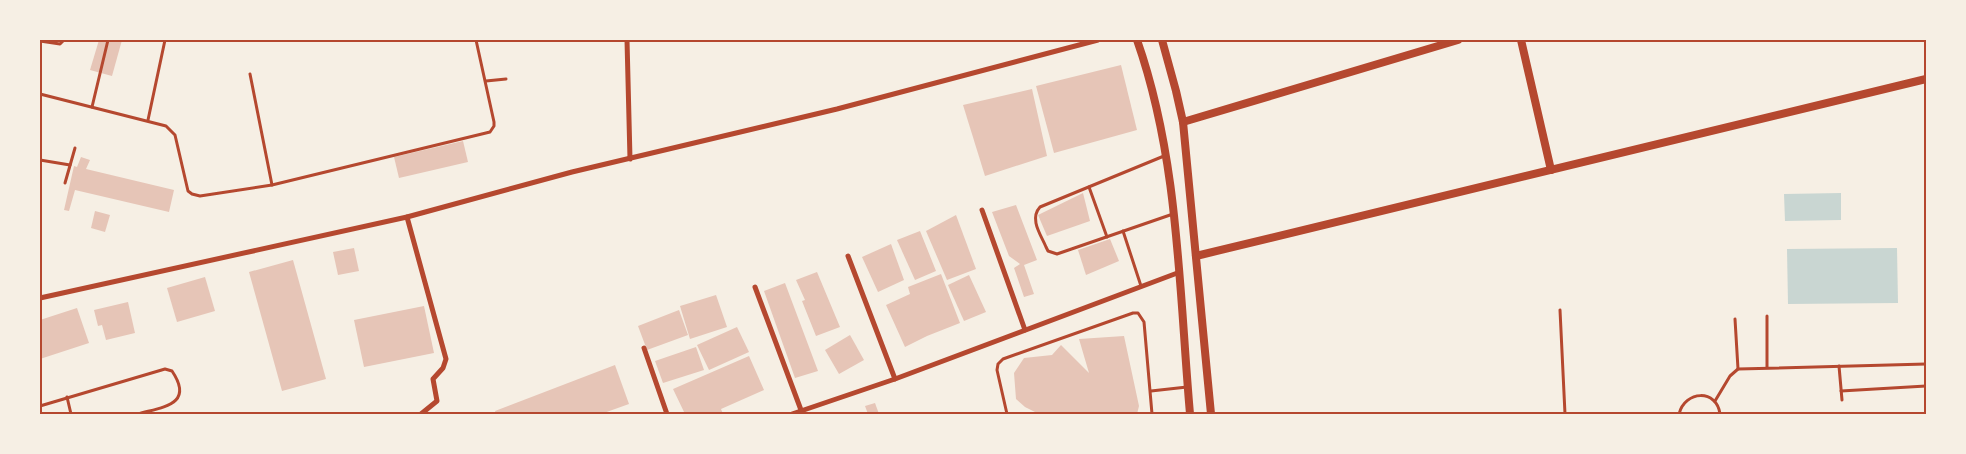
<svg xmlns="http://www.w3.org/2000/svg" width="1966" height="454" viewBox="0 0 1966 454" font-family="'Nunito Sans',sans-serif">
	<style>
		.water { fill: #c9d6d2 }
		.building { fill: #e6c5b7 }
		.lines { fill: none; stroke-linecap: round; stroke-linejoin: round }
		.service { stroke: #b5482f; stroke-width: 3 }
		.minor { stroke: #b5482f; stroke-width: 5 }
		.tertiary { stroke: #b5482f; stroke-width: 8 }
		.neatline { fill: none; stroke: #b5482f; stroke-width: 2 }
	</style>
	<rect width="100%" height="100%" fill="#f6efe4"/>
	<g class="water">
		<path d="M1841 193V220L1785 221 1784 194Z"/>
		<path d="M1897 248 1898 303 1788 304 1787 249Z"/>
	</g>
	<g class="building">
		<path d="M99 40H122L112 76 90 70Z"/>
		<path d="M1121 65 1137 130 1054 153 1036 86Z"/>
		<path d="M1032 89 1047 156 985 176 963 105Z"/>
		<path d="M463 141 468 162 399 178 394 157Z"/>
		<path d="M81 157 90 160 86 169 174 190 169 212 75 190 69 211 64 210 74 166 77 167Z"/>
		<path d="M1083 193 1090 221 1047 236 1038 215Z"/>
		<path d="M1016 205 1037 260 1024 265 1034 294 1024 297 1014 268 1020 264 1009 256 992 212Z"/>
		<path d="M95 211 110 215 105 232 91 228Z"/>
		<path d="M956 215 976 269 947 280 926 231Z"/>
		<path d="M920 231 936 271 915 280 897 240Z"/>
		<path d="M1110 239 1119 261 1086 275 1078 250Z"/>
		<path d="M891 244 904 280 878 292 862 257Z"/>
		<path d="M354 248 359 271 338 275 333 252Z"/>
		<path d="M293 260 326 379 282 391 249 272Z"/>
		<path d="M817 272 840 327 816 336 802 301 805 300 796 280Z"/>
		<path d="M941 274 960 323 927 336 905 347 886 305 910 294 908 287Z"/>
		<path d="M969 275 986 312 964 321 948 285Z"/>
		<path d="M205 277 215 311 177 322 167 288Z"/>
		<path d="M785 283 818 371 795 378 764 291Z"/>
		<path d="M716 295 727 327 690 339 680 306Z"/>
		<path d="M128 302 135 333 106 340 102 325 98 326 94 310Z"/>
		<path d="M424 306 434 353 364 367 354 320Z"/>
		<path d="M77 308 89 343 40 359V320Z"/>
		<path d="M679 310 688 335 647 350 638 326Z"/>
		<path d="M737 327 749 352 709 370 697 345Z"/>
		<path d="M850 335 864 360 839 374 825 350Z"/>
		<path d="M1124 336 1139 406 1137 414H1034L1035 412 1025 407 1016 399 1014 373 1024 358 1052 355 1061 345 1089 373 1079 339Z"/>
		<path d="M696 347 704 370 663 383 655 361Z"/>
		<path d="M749 356 764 390 721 409 723 414H685L673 389Z"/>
		<path d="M615 365 629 404 601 414H496L495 411Z"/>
		<path d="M875 403 879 414H868L865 406Z"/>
	</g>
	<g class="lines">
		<g class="service">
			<path d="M40 41 60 44 64 40"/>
			<path d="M250 74 272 185"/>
			<path d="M486 81 506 79"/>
			<path d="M40 94 166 126 175 135 188 191 192 194 200 196 272 185 490 132 494 126V122L476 40"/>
			<path d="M92 107 108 40"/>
			<path d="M148 120 165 40"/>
			<path d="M1164 156 1040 207C1029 219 1041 235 1046 247L1048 251 1057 254 1173 214"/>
			<path d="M40 160 70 165"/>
			<path d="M65 183 75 148"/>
			<path d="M1089 187 1107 237"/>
			<path d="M1123 231 1141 286"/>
			<path d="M1560 310 1565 414"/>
			<path d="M1767 316V367"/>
			<path d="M1735 319 1738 369"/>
			<path d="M1839 366 1842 400"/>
			<path d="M1151 391 1187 387"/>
			<path d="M1841 391 1926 386"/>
			<path d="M67 397 71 414"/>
			<path d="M1715 401 1730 376 1738 369 1926 364"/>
			<path d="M40 406 165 369 172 371C195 405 162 407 138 414"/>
			<path d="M1007 414 997 370 998 364 1003 359 1133 313H1138L1144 322 1152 414"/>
			<path d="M1679 414C1685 390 1717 389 1720 414"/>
		</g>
		<g class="minor">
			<path d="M627 40 630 159"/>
			<path d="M982 210 1025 330"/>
			<path d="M407 217 446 359 443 368 433 379 437 401 421 414"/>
			<path d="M848 256 895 379"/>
			<path d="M755 287 801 410"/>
			<path d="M40 298 407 217 572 172 837 109 1098 40"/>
			<path d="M644 348 667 414"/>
			<path d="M792 414 895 379 1180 272"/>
		</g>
		<g class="tertiary">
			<path d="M1137 40C1179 159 1179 290 1190 414"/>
			<path d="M1162 40 1176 91 1183 122 1211 414"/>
			<path d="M1521 40 1551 170"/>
			<path d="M1183 122 1458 40"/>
			<path d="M1196 256 1926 79"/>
		</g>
	</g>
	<rect width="1966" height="454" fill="none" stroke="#f6efe4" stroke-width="82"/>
	<rect x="41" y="41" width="1884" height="372" class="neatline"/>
</svg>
